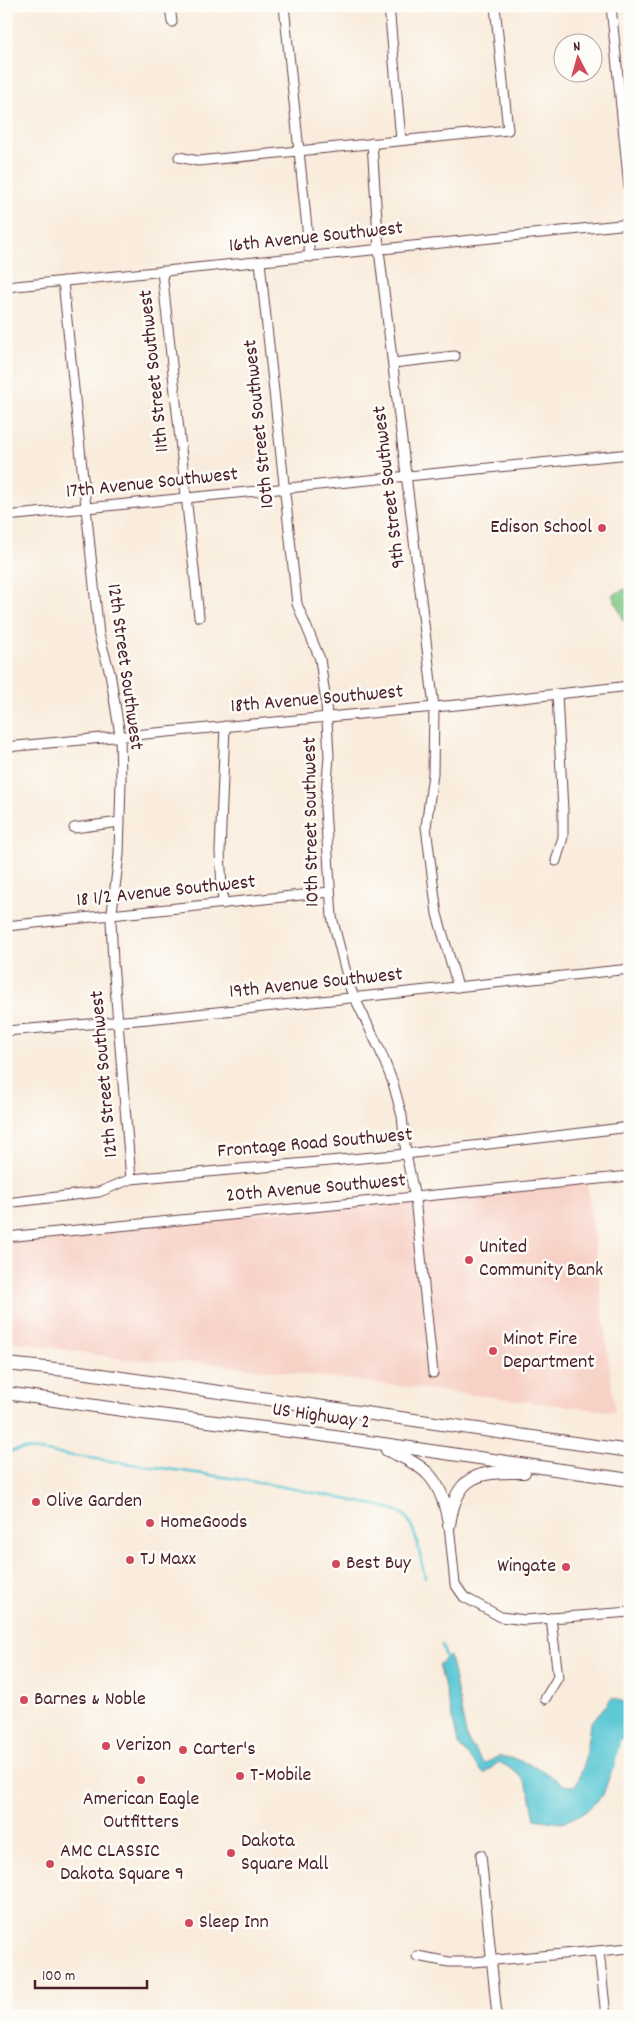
<svg xmlns="http://www.w3.org/2000/svg" width="636" height="2022" viewBox="0 0 636 2022" font-family="Dekko,sans-serif">
	<style>
		.built { fill: #f7d1c6 }
		.green { fill: #7bc785; stroke: #627358 }
		.water { fill: #5dc9d6; stroke: #547480 }
		.lines { fill: none; stroke-linecap: round; stroke-linejoin: round }
		.stream { stroke: #5dc9d6; stroke-width: 2.5 }
		.minor-casing { stroke: #643e46; stroke-width: 11 }
		.highway-casing { stroke: #643e46; stroke-width: 14 }
		.minor { stroke: #fff; stroke-width: 9 }
		.highway { stroke: #fff; stroke-width: 12 }
		.poi-dot { fill: #d1495b; stroke: #fdfcf7; stroke-width: 2 }
		.labels { text-anchor: middle; dominant-baseline: central; stroke-width: 5; stroke-linejoin: round; paint-order: stroke }
		.street-label { font-size: 20px; fill: #4a1f2b; stroke: #fdfcf7 }
		.poi-label { font-size: 20px; fill: #4a1f2b; stroke: #fdfcf7; text-anchor: start }
	</style>
	<rect width="100%" height="100%" fill="#fdfcf7"/>
	<filter id="ink" filterUnits="userSpaceOnUse"><feTurbulence type="fractalNoise" baseFrequency=".02" numOctaves="2"/><feDisplacementMap in="SourceGraphic" scale="10" xChannelSelector="R" yChannelSelector="G"/><feConvolveMatrix kernelMatrix="1 2 1 2 8 2 1 2 1" color-interpolation-filters="sRGB"/></filter>
	<filter id="wash" filterUnits="userSpaceOnUse"><feTurbulence type="fractalNoise" baseFrequency=".0096" numOctaves="4" result="noise"/><feDisplacementMap in="SourceGraphic" scale="20" xChannelSelector="R" yChannelSelector="G"/><feGaussianBlur stdDeviation="1.12" result="paint"/><feColorMatrix in="noise" values="0 0 0 0 0 0 0 0 0 0 0 0 0 0 0 0 0 1.4 0 .05"/><feComposite in="paint" operator="in"/></filter>
	<g filter="url(#wash)">
		<rect width="100%" height="100%" fill="#f9ecdc"/>
		<path class="built" d="M587 1181 615 1412 206 1363 122 1359 6 1340V1239Z"/>
		<path class="green" d="M630 587V634L612 595Z"/>
		<path class="water" d="M450 1656 467 1739 484 1764 499 1756 515 1759 537 1767 566 1786H576L584 1765 590 1724 612 1698 630 1704V1732L619 1740 613 1766 603 1795 585 1812 562 1823 535 1819C528 1786 530 1778 499 1762L484 1774 459 1746 439 1664Z"/>
		<g class="lines">
			<g class="stream">
				<path d="M6 1452 24 1449C134 1465 246 1477 354 1501 367 1504 396 1507 405 1516 416 1527 421 1561 425 1577"/>
				<path d="M442 1645 447 1660"/>
				<path d="M610 1771 613 1768 620 1736"/>
			</g>
		</g>
	</g>
	<g filter="url(#ink)">
		<g class="lines">
			<g class="minor-casing">
				<g id="minor">
					<path d="M170 6 172 22"/>
					<path d="M284 6 310 257"/>
					<path d="M389 6 401 140"/>
					<path d="M611 6 630 197"/>
					<path d="M372 143 379 250 434 707 433 774 426 827 437 914 458 987"/>
					<path d="M179 157 198 161 508 130 495 6"/>
					<path d="M260 262 297 604 320 659 326 703 329 756 325 808 332 917 350 988 380 1050 393 1083 402 1116 406 1154 415 1198 433 1373"/>
					<path d="M162 271 199 617"/>
					<path d="M63 281 99 635 110 673 120 735 121 780 119 855 111 920 113 963 131 1179"/>
					<path d="M6 287 630 224"/>
					<path d="M393 363 455 356"/>
					<path d="M6 516 630 454"/>
					<path d="M6 747 467 704 630 686"/>
					<path d="M74 828 120 822"/>
					<path d="M556 861 563 837V811L557 694"/>
					<path d="M223 904 220 852 225 726"/>
					<path d="M6 926 330 892"/>
					<path d="M6 1031 148 1019 630 969"/>
					<path d="M6 1203 99 1192 131 1179 406 1154 630 1127"/>
					<path d="M6 1237 630 1176"/>
					<path d="M449 1525 455 1584 464 1597 501 1617 525 1620 630 1612"/>
					<path d="M545 1699 558 1677 551 1618"/>
					<path d="M481 1855 497 2016"/>
					<path d="M599 1951 606 2016"/>
					<path d="M417 1956 449 1962H473L630 1948"/>
				</g>
			</g>
			<g class="highway-casing">
				<g id="highway">
					<path d="M6 1364 66 1370 630 1451"/>
					<path d="M6 1393 143 1413 321 1435 630 1480"/>
					<path d="M387 1450C424 1465 440 1477 448 1518"/>
					<path d="M449 1525C456 1474 478 1471 524 1472"/>
				</g>
			</g>
			<use href="#minor" class="minor"/>
			<use href="#highway" class="highway"/>
		</g>
	</g>
	<g class="poi-dot">
		<circle cx="602" cy="528" r="5"/>
		<circle cx="469" cy="1260" r="5"/>
		<circle cx="493" cy="1351" r="5"/>
		<circle cx="36" cy="1502" r="5"/>
		<circle cx="150" cy="1523" r="5"/>
		<circle cx="130" cy="1560" r="5"/>
		<circle cx="336" cy="1564" r="5"/>
		<circle cx="566" cy="1567" r="5"/>
		<circle cx="24" cy="1700" r="5"/>
		<circle cx="106" cy="1746" r="5"/>
		<circle cx="183" cy="1750" r="5"/>
		<circle cx="240" cy="1776" r="5"/>
		<circle cx="141" cy="1780" r="5"/>
		<circle cx="231" cy="1853" r="5"/>
		<circle cx="50" cy="1864" r="5"/>
		<circle cx="189" cy="1923" r="5"/>
	</g>
	<g class="labels">
		<g class="street-label">
			<text transform="translate(316 238) rotate(-6)">16th Avenue Southwest</text>
			<text transform="translate(155 371) rotate(-96)">11th Street Southwest</text>
			<text transform="translate(260 424) rotate(-96)">10th Street Southwest</text>
			<text transform="translate(152 484) rotate(-6)">17th Avenue Southwest</text>
			<text transform="translate(390 487) rotate(-97)">9th Street Southwest</text>
			<text transform="translate(124 667) rotate(82)">12th Street Southwest</text>
			<text transform="translate(317 700) rotate(-5)">18th Avenue Southwest</text>
			<text transform="translate(312 822) rotate(-91)">10th Street Southwest</text>
			<text transform="translate(166 892) rotate(-6)">18 1/2 Avenue Southwest</text>
			<text transform="translate(316 984) rotate(-6)">19th Avenue Southwest</text>
			<text transform="translate(105 1074) rotate(-95)">12th Street Southwest</text>
			<text transform="translate(315 1144) rotate(-5)">Frontage Road Southwest</text>
			<text transform="translate(316 1189) rotate(-5)">20th Avenue Southwest</text>
			<text transform="translate(321 1417) rotate(8)">US Highway 2</text>
		</g>
		<g class="poi-label">
			<text x="592" y="528" text-anchor="end">Edison School</text>
			<text x="479" y="1248">United<tspan x="479" dy="23">Community Bank</tspan></text>
			<text x="503" y="1340">Minot Fire<tspan x="503" dy="23">Department</tspan></text>
			<text x="46" y="1502">Olive Garden</text>
			<text x="160" y="1523">HomeGoods</text>
			<text x="140" y="1560">TJ Maxx</text>
			<text x="346" y="1564">Best Buy</text>
			<text x="556" y="1567" text-anchor="end">Wingate</text>
			<text x="34" y="1700">Barnes &amp; Noble</text>
			<text x="116" y="1746">Verizon</text>
			<text x="193" y="1750">Carter's</text>
			<text x="250" y="1776">T-Mobile</text>
			<text x="141" y="1800" text-anchor="middle">American Eagle<tspan x="141" dy="23">Outfitters</tspan></text>
			<text x="241" y="1842">Dakota<tspan x="241" dy="23">Square Mall</tspan></text>
			<text x="60" y="1852">AMC CLASSIC<tspan x="60" dy="23">Dakota Square 9</tspan></text>
			<text x="199" y="1923">Sleep Inn</text>
		</g>
	</g>
	<rect width="636" height="2022" fill="none" stroke="#fdfcf7" stroke-width="25"/>
	<g transform="translate(578 58) rotate(354)"><circle r="24" fill="#fdfcf7" stroke="#b5a4a5"/>
	<path d="M0-4L9 19L0 12L-9 19Z" fill="#d1495b"/>
	<text y="-8" font-size="14" font-weight="bold" text-anchor="middle" fill="#4a1f2b">N</text>
	</g>
	<path d="M35 1980v8h112v-8" fill="none" stroke="#4a1f2b" stroke-width="2.5"/>
	<text x="42" y="1980" font-size="15" fill="#4a1f2b" stroke="#fdfcf7" stroke-width="4" paint-order="stroke">100 m</text>
</svg>
